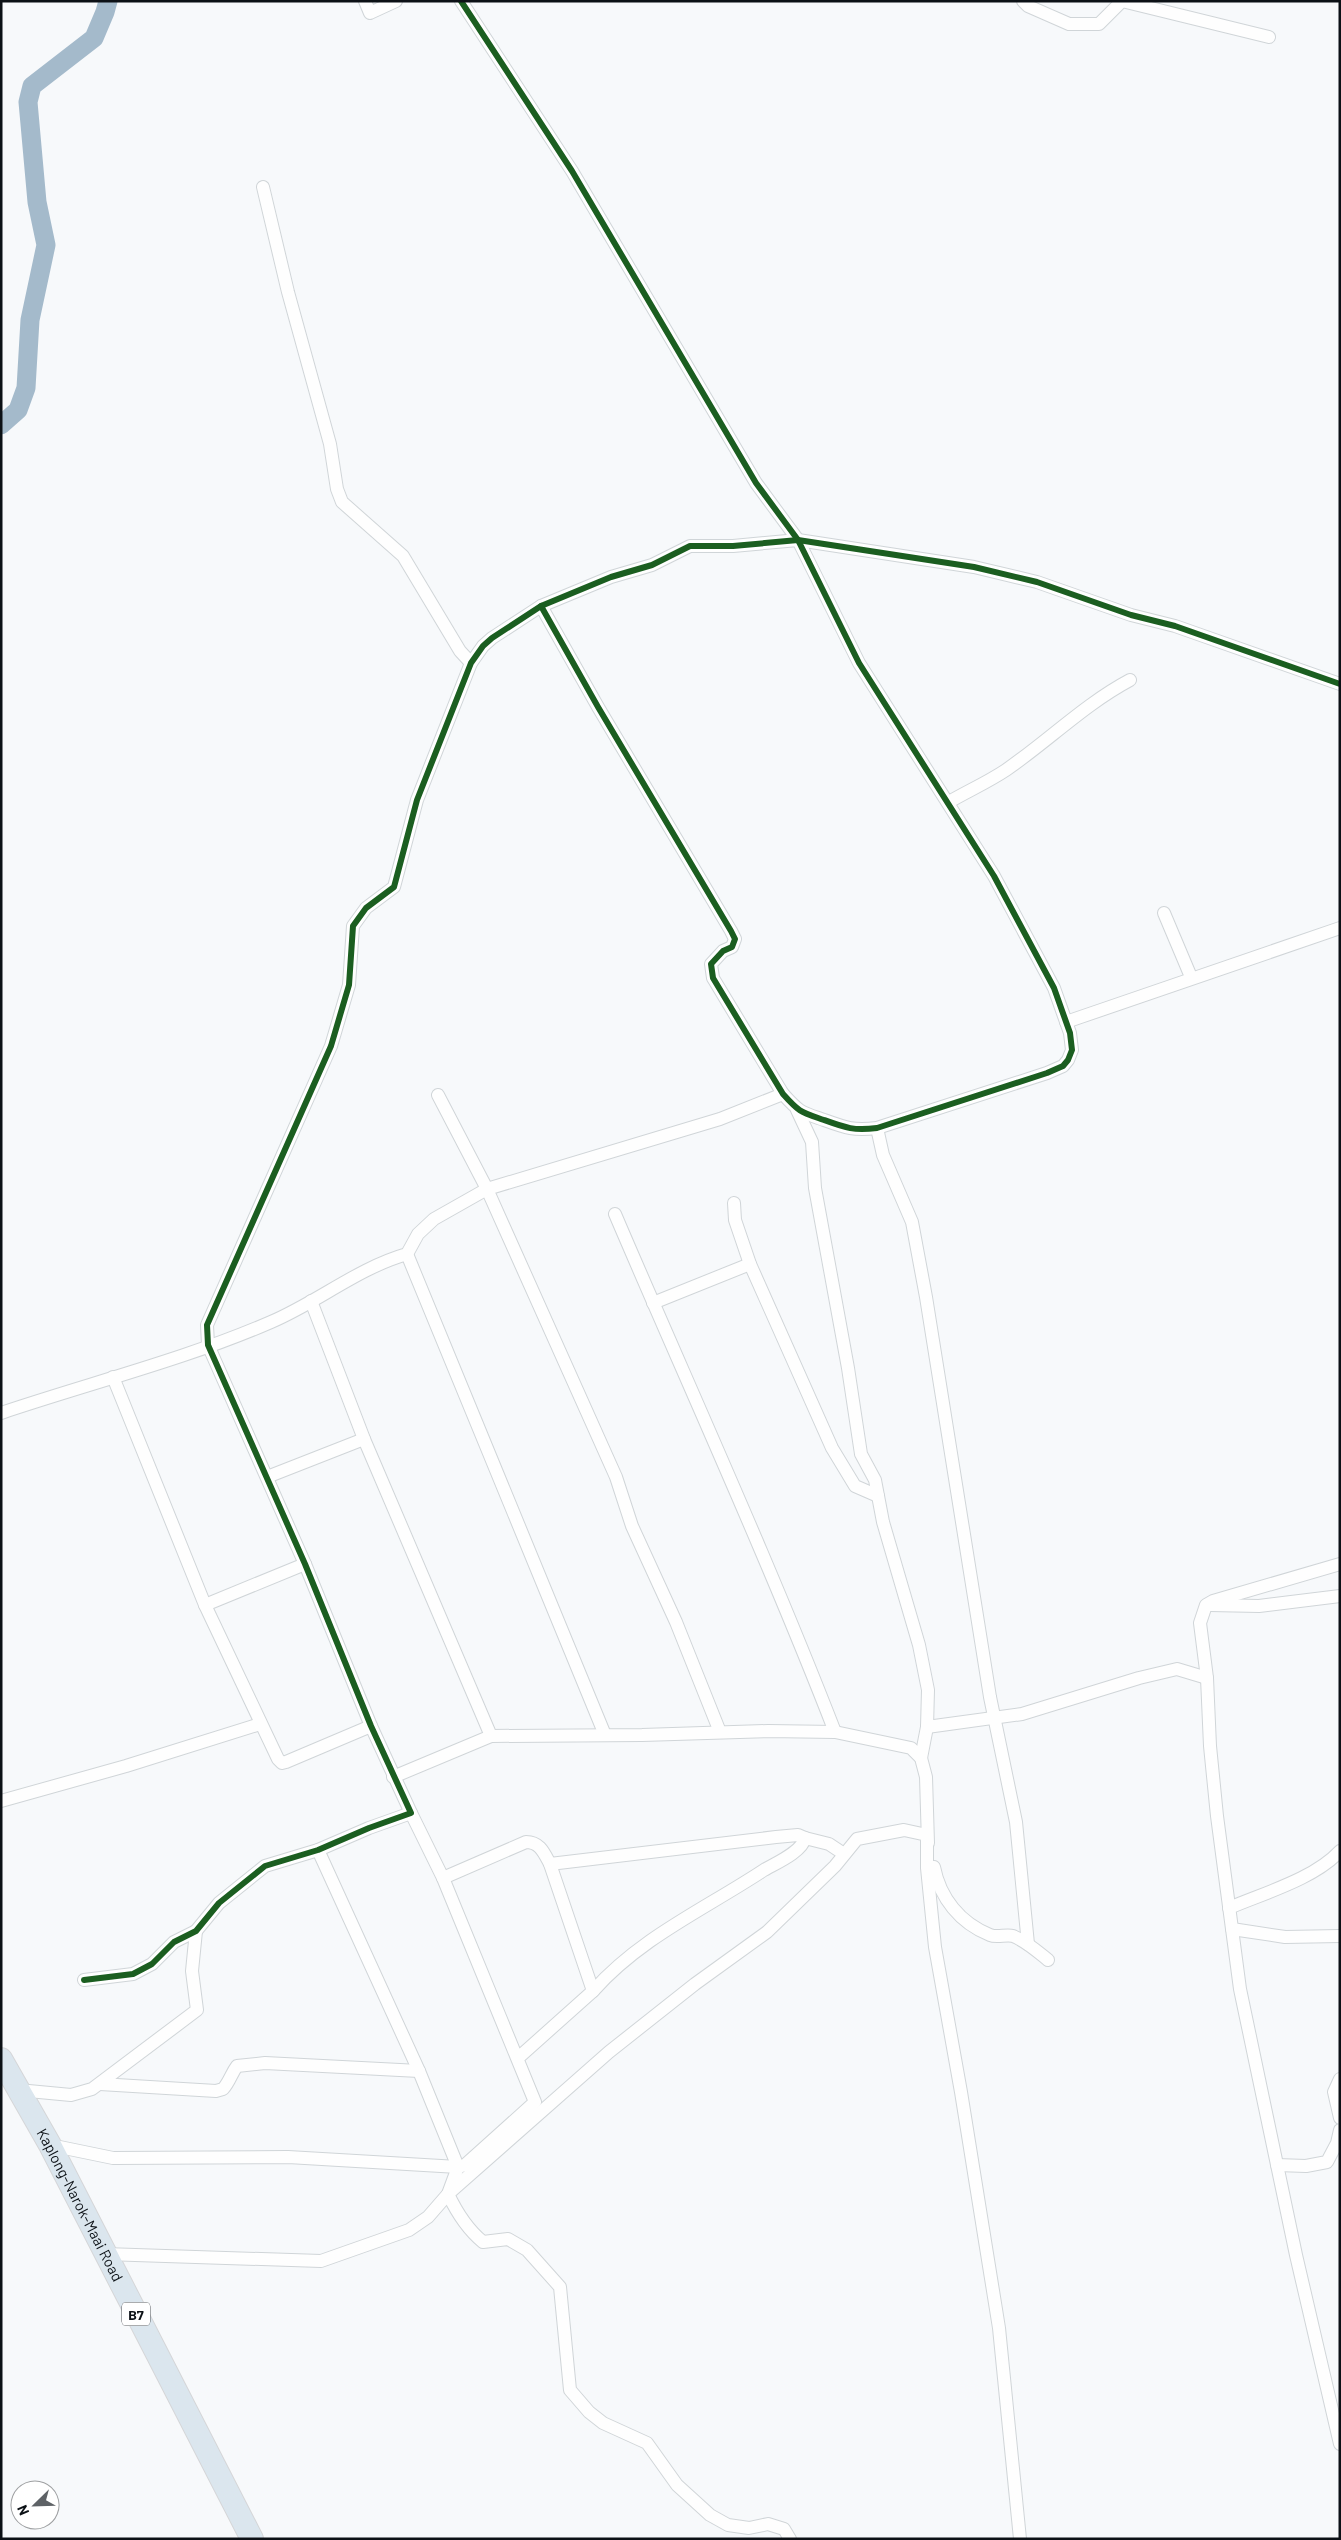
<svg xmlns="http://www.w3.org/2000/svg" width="1341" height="2540" viewBox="0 0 1341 2540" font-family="Barlow,sans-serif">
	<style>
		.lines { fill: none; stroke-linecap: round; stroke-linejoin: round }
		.river { stroke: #a4bacb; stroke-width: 19 }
		.street-casing { stroke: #d0d5d8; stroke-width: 14 }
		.highway-casing { stroke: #d5d6d8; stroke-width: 24 }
		.street { stroke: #fefefe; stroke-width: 12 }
		.highway { stroke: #dbe6ee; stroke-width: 22 }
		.cycleway-casing { stroke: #fff; stroke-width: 9 }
		.cycleway { stroke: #1b5e20; stroke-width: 6 }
		.labels { text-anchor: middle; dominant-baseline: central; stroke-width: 5; stroke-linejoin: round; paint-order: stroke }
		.shield { fill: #fff; stroke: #55585c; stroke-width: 1 }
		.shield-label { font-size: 14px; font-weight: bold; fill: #0c1116 }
		.street-label { font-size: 15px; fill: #0c1116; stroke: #fff }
	</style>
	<rect width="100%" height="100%" fill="#f7f9fb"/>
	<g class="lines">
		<path class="river" d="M1 425 18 410 26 388 30 320 46 245 37 202 28 102 32 86 94 38 105 12 108 1"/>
		<g class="street-casing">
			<g id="street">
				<path d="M365 1 370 13 396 1"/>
				<path d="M461 1 572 171 756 483 798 540 859 663 994 876 1054 988 1070 1033 1072 1050 1068 1060 1063 1066 1047 1073 877 1128C854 1131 846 1128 824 1120 801 1112 800 1113 783 1094L713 978 711 964 723 951 732 947 735 939 731 931 598 707 541 606"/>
				<path d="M1023 1 1028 6 1069 24H1099L1122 1 1269 37"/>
				<path d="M263 187 288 292 330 444 337 489 342 502 403 556 460 651 471 663"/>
				<path d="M949 802C968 791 988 782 1006 770 1048 741 1085 704 1130 680"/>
				<path d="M1164 913 1191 977"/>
				<path d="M1066 1022 1340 928"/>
				<path d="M438 1095 487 1189 616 1477 632 1526 676 1622 720 1732"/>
				<path d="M797 1110 812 1142 815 1188 848 1368 861 1454 875 1480 883 1522 919 1645 928 1690 927 1727 921 1758"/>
				<path d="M877 1128 883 1155 912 1222 926 1297 990 1697 1016 1822 1028 1944"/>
				<path d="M734 1203 735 1220 750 1264 832 1448 855 1486 878 1496"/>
				<path d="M615 1214C689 1387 767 1557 835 1732"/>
				<path d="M407 1254 605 1735"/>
				<path d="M311 1301 364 1439 491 1736"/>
				<path d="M653 1303 750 1264"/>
				<path d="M113 1377 205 1605 278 1759 282 1763 286 1762 371 1726"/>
				<path d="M1 1413C90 1383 186 1359 271 1322 318 1302 358 1268 407 1254L418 1234 434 1219 487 1189 720 1119 783 1094"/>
				<path d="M267 1477 364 1439"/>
				<path d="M1340 1564 1213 1601 1206 1605 1200 1623 1207 1678 1210 1746 1217 1816 1240 1989 1296 2255 1340 2444"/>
				<path d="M205 1605 305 1564"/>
				<path d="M1210 1605 1259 1606 1340 1596"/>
				<path d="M927 1727 1022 1714 1139 1678 1177 1669 1207 1678"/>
				<path d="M393 1777 491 1736 642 1735 768 1731 835 1732 911 1748 921 1758 926 1777 928 1843"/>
				<path d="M1 1801 126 1766 260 1724"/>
				<path d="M411 1813 443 1878"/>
				<path d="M805 1838 829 1844 844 1854"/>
				<path d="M550 1864 776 1837 798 1835 805 1838C802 1852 776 1863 764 1870 705 1909 641 1937 593 1991"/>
				<path d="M934 1867C940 1898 960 1923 990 1935 997 1938 1006 1934 1013 1936 1026 1941 1037 1951 1048 1960"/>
				<path d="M1229 1908C1264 1893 1314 1879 1340 1851"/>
				<path d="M1232 1929 1285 1937 1340 1936"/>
				<path d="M84 1980 133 1974 152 1964 174 1942 196 1931 219 1903 265 1866 318 1850 369 1828 411 1813 371 1726 305 1564 208 1345 207 1325 331 1046 349 985 353 926 366 908 394 887 417 800 471 663 483 646 492 638 541 606 611 577 652 565 690 546H733L798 540 974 567 1037 582 1131 615 1175 626 1340 684"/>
				<path d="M1340 2079 1334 2092 1340 2118"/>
				<path d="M100 2084 216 2091 223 2089C230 2081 231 2074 237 2066L265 2063 419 2071"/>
				<path d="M18 2090 71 2095 92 2089 197 2010 192 1971 196 1931"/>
				<path d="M50 2145 113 2158 288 2157 458 2167 465 2165 535 2102 443 1878 526 1842C540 1842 544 1853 550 1864L593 1991 518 2058"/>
				<path d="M1277 2165 1306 2166 1327 2162 1337 2143 1340 2130"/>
				<path d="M105 2254 321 2261 409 2230 428 2217 448 2194 458 2167 419 2071 318 1850"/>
				<path d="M790 2539 784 2529 768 2524 749 2528 728 2525 710 2515 677 2485 647 2443 603 2423 589 2412 570 2390 560 2287 527 2250 508 2239 483 2242C467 2229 457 2213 448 2194L609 2052 695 1984 767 1932 835 1866 857 1839 904 1830 927 1835V1868L935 1947 961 2092 999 2328 1020 2539"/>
			</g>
		</g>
		<g class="highway-casing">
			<g id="highway">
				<path id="s1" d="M1 2059 50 2145 252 2539"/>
			</g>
		</g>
		<use href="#street" class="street"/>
		<use href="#highway" class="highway"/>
		<g class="cycleway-casing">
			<g id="cycleway">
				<path d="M461 1 572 171 756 483 798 540 859 663 994 876 1054 988 1070 1033 1072 1050 1068 1060 1063 1066 1047 1073 877 1128C854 1131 846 1128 824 1120 801 1112 800 1113 783 1094L713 978 711 964 723 951 732 947 735 939 731 931 598 707 541 606"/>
				<path d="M84 1980 133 1974 152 1964 174 1942 196 1931 219 1903 265 1866 318 1850 369 1828 411 1813 371 1726 305 1564 208 1345 207 1325 331 1046 349 985 353 926 366 908 394 887 417 800 471 663 483 646 492 638 541 606 611 577 652 565 690 546H733L798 540 974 567 1037 582 1131 615 1175 626 1340 684"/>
			</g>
		</g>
		<use href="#cycleway" class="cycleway"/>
	</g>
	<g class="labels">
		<rect class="shield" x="122" y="2302.5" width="28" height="23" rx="4"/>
		<g class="shield-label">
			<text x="136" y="2314">B7</text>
		</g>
		<g class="street-label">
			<text stroke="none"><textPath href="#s1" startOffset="166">Kaplong-Narok-Maai Road</textPath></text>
		</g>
	</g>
	<rect width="1341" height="2540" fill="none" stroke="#0c1116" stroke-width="5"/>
	<g transform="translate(35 2505) rotate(247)"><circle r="24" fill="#ffffff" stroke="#9ea0a2"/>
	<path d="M0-4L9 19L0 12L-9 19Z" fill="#5e6266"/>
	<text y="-8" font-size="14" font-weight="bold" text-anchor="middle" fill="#0c1116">N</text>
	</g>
</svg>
